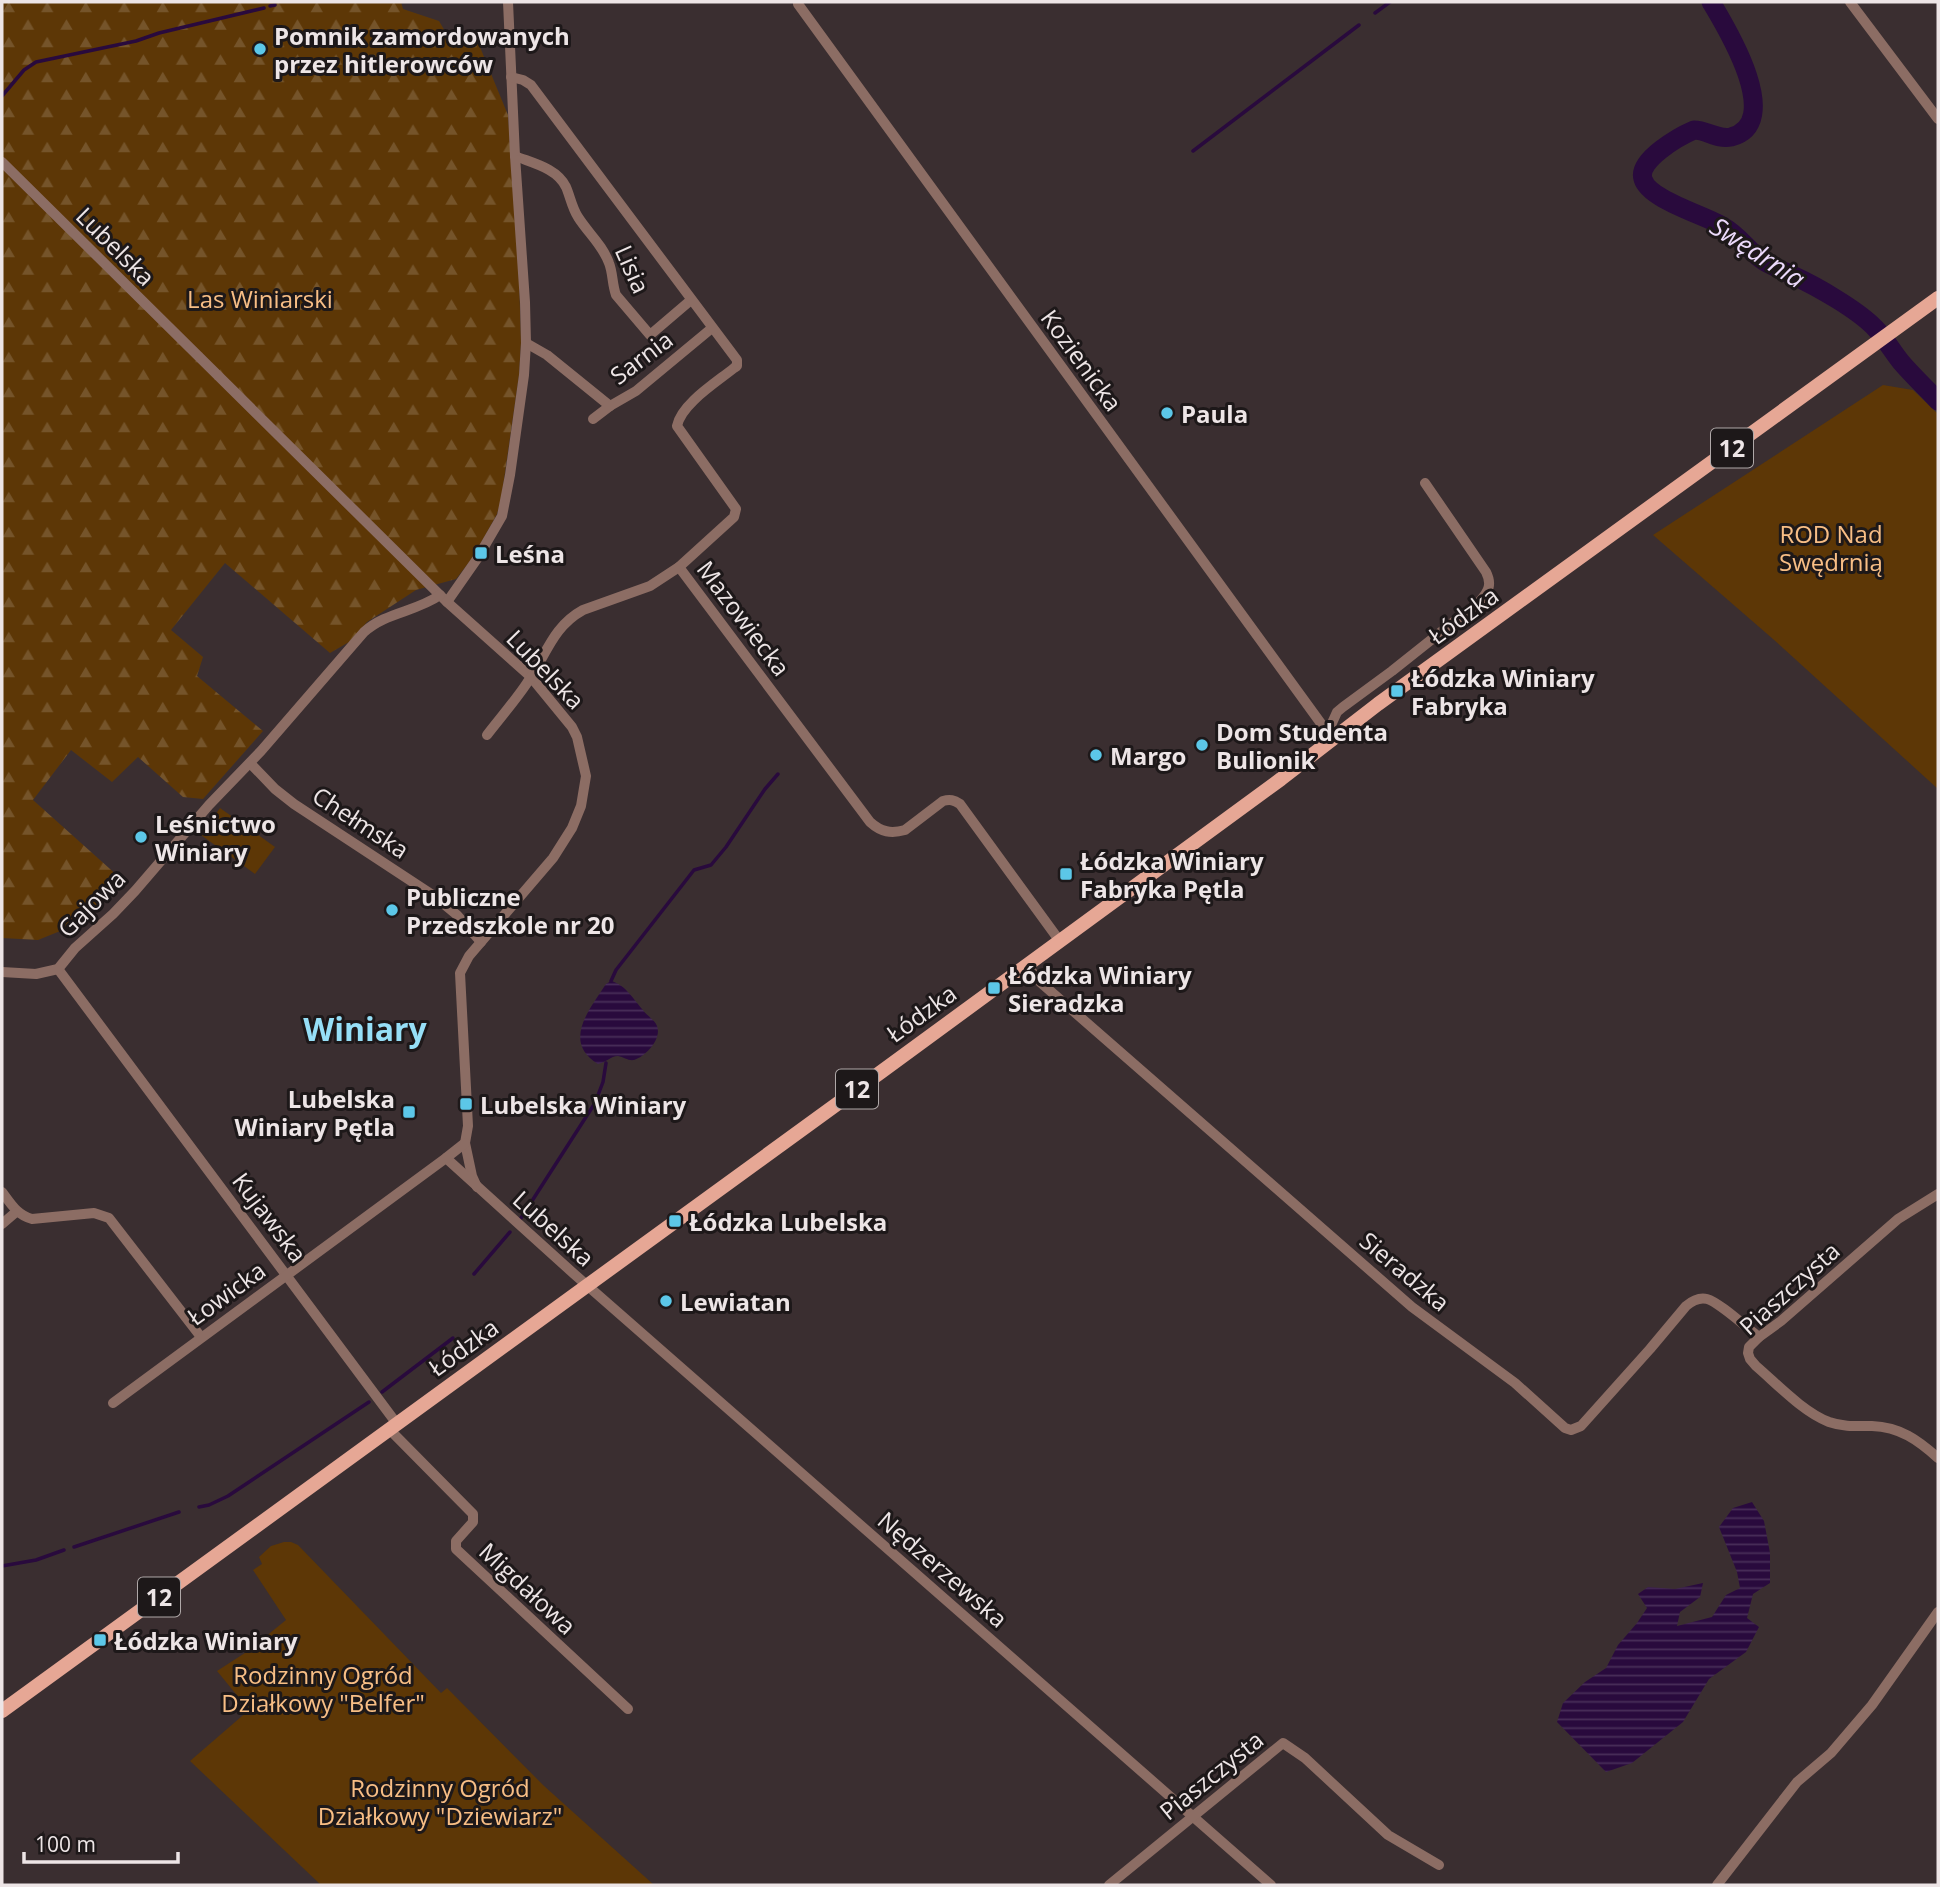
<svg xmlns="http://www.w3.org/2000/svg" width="1940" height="1887" viewBox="0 0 1940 1887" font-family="'Open Sans',sans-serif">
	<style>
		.green { fill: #5d3706 }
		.forest { fill: url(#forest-firs) }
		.water { fill: url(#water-rules) }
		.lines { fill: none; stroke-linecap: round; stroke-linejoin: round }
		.stream { stroke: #290a3d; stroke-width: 3.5 }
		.river { stroke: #290a3d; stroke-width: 19 }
		.minor { stroke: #8c6d64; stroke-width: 10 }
		.major { stroke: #e6a795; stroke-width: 14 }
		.poi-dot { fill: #5cc7e8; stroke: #1d1819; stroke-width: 2.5 }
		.labels { text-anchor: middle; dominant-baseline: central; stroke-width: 6; stroke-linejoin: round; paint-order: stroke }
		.shield { fill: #1d1819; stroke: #afa8a8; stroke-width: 2 }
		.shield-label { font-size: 23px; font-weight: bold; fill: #ede5e6 }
		.poi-label { font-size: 24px; font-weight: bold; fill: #ede5e6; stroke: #1d1819; text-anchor: start }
		.street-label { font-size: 24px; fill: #ede5e6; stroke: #1d1819 }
		.park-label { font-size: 24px; fill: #f8be85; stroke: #1d1819 }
		.water-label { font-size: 26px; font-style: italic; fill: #ecdafc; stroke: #1d1819 }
		.district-label { font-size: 32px; font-weight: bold; fill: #96dff7; stroke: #1d1819 }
	</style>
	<defs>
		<pattern id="forest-firs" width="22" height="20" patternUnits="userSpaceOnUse" patternTransform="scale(1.75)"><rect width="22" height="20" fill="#5d3706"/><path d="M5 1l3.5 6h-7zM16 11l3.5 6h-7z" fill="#75542a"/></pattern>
		<pattern id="water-rules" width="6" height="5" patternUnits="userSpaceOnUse" patternTransform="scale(1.75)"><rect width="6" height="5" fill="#290a3d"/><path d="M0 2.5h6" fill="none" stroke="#482e59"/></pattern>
	</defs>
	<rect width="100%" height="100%" fill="#3a2e30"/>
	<g class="green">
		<path d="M1883 385 1913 390 1938 414V789L1773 639 1653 535Z"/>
		<path d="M220 808 275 847 255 874 201 835Z"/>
		<path d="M284 1542H291L298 1545 441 1693 447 1688 543 1785 654 1885H321L190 1761 249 1710 217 1671 248 1651 286 1620 253 1570 262 1564 259 1557 271 1546Z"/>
	</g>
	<path class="forest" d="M2 2H401L403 9 439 21 449 38 475 35 508 115 519 279 521 342 519 375 501 500 497 514 473 557 456 579 416 590 367 622 349 642 330 653 225 563 171 630 203 657 197 676 263 731 203 799 183 797 138 757 112 782 71 750 33 800 119 877 85 921 38 940 2 938Z"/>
	<g class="water">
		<path d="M611 981C626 985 633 999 643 1010 647 1016 655 1020 657 1026 662 1039 646 1056 634 1060 628 1061 624 1057 618 1056 611 1056 605 1063 598 1064 562 1042 589 1010 606 984Z"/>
		<path d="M1752 1502 1764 1521 1770 1553V1583L1753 1594 1747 1618 1759 1627 1746 1652 1709 1679 1683 1722 1632 1763 1606 1772 1557 1722 1563 1703 1585 1682 1606 1668 1618 1645 1637 1623 1647 1608 1638 1594 1648 1587 1675 1589 1703 1583 1700 1597 1680 1612 1677 1626 1712 1617 1726 1595 1740 1588 1737 1572 1719 1527 1733 1508Z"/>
	</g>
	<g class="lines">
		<g class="stream">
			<path d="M270 6 275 5"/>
			<path d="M1375 13 1390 2"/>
			<path d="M2 96 24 70 36 62 136 41 159 33 264 8"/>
			<path d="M1193 151 1359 25"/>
			<path d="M611 981 616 970 694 870 711 865 726 847 765 789 778 774"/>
			<path d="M521 1218 595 1103 603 1082 606 1063"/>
			<path d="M474 1274 510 1232"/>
			<path d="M382 1392 453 1338"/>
			<path d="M199 1507 209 1505 228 1496 369 1402"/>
			<path d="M74 1547 179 1512"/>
			<path d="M2 1566 36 1560 64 1550"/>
		</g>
		<path class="river" d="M1711 2C1726 27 1785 123 1731 137 1717 140 1707 130 1694 130 1680 136 1637 160 1643 179 1649 200 1705 215 1724 227 1740 236 1749 252 1765 262 1774 267 1784 271 1794 276 1816 286 1858 310 1875 328 1885 338 1892 351 1901 362 1912 375 1926 388 1938 401"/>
		<g class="minor">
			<path d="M1850 2 1938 119"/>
			<path d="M798 4 1333 740"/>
			<path d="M515 156C532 163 557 168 566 187 570 196 572 208 578 217 588 233 602 244 609 263 613 273 612 284 616 295L650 335 691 300"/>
			<path d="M2 162 447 602 531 677 572 727 577 737 586 776 581 806 572 828 553 858 469 956 460 973 468 1126 465 1143 472 1176 477 1187"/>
			<path d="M526 343 547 355 610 406"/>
			<path d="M593 419 610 406 636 391 712 328"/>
			<path d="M679 567 870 822C881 832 891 834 905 830L943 801C950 799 954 800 960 804L1059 940"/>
			<path d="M447 602 477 559 502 516 510 475 524 375 526 343 525 302 515 156 508 2"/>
			<path d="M1328 732 1337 712 1343 707 1392 671 1480 601C1489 591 1492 584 1486 572L1425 483"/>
			<path d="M487 735C500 718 515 701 527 683 546 656 552 627 583 610L650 586 679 567 734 517 736 509 677 426C681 404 717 382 734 368L737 366V360L531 85 523 80 511 77"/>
			<path d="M250 763 275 789 294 804 434 896 457 915 481 942"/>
			<path d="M1026 964 1040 982 1412 1307 1515 1383 1565 1428 1571 1430 1581 1426 1650 1349 1686 1306C1692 1301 1699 1297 1707 1299 1719 1302 1748 1329 1759 1337"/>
			<path d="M58 969 397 1424"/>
			<path d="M2 972 36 974 58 969 75 948 113 914 135 891 209 805 261 751 364 632C386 612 416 612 440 595"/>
			<path d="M446 1158 573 1273 1271 1885"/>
			<path d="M2 1192C11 1204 17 1215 32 1219L94 1213 109 1218 201 1337"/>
			<path d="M1938 1194 1898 1219 1781 1321 1759 1337 1749 1347 1748 1353 1750 1359 1756 1366C1777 1384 1803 1412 1829 1422 1843 1427 1857 1426 1872 1426 1900 1427 1918 1440 1938 1458"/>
			<path d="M2 1224 16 1212"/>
			<path d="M113 1403 446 1158 465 1143"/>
			<path d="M389 1429 473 1514V1522L456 1541V1549L628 1709"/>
			<path d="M1109 1885 1283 1743 1305 1758 1388 1835 1439 1865"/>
			<path d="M1717 1885 1797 1782 1831 1753 1872 1705 1938 1612"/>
		</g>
		<path class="major" d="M2 1711 881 1072 1281 779 1378 704 1938 298"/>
	</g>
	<g class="poi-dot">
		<circle cx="260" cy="49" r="7"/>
		<circle cx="1167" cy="413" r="7"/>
		<rect x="474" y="546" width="14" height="14" rx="3.5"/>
		<rect x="1390" y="684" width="14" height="14" rx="3.5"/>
		<circle cx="1202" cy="745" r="7"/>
		<circle cx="1096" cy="755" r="7"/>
		<circle cx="141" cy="837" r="7"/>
		<rect x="1059" y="867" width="14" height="14" rx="3.5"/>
		<circle cx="392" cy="910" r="7"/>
		<rect x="987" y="981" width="14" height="14" rx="3.5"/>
		<rect x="459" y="1097" width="14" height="14" rx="3.5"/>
		<rect x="402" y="1105" width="14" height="14" rx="3.5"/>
		<rect x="668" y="1214" width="14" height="14" rx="3.5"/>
		<circle cx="666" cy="1301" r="7"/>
		<rect x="93" y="1633" width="14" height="14" rx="3.5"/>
	</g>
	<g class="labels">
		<g class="shield">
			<rect x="1711" y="428.5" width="42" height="39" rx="5"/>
			<rect x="836" y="1069.5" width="42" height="39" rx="5"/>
			<rect x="138" y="1577.5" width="42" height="39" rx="5"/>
		</g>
		<g class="shield-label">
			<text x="1732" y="448">12</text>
			<text x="857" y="1089">12</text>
			<text x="159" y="1597">12</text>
		</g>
		<g class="poi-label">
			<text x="274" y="35">Pomnik zamordowanych<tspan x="274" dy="28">przez hitlerowców</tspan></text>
			<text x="1181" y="413">Paula</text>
			<text x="495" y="553">Leśna</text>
			<text x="1411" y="677">Łódzka Winiary<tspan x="1411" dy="28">Fabryka</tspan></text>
			<text x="1216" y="731">Dom Studenta<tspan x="1216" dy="28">Bulionik</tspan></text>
			<text x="1110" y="755">Margo</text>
			<text x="155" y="823">Leśnictwo<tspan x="155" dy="28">Winiary</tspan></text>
			<text x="1080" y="860">Łódzka Winiary<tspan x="1080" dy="28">Fabryka Pętla</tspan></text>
			<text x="406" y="896">Publiczne<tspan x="406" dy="28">Przedszkole nr 20</tspan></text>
			<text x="1008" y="974">Łódzka Winiary<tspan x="1008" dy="28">Sieradzka</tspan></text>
			<text x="395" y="1098" text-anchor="end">Lubelska<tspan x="395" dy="28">Winiary Pętla</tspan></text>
			<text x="480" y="1104">Lubelska Winiary</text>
			<text x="689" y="1221">Łódzka Lubelska</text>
			<text x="680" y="1301">Lewiatan</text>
			<text x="114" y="1640">Łódzka Winiary</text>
		</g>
		<g class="street-label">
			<text transform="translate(116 246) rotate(45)">Lubelska</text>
			<text transform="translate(633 269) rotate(66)">Lisia</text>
			<text transform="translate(641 357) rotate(-37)">Sarnia</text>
			<text transform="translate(1082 360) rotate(54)">Kozienicka</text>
			<text transform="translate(1463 615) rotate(-36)">Łódzka</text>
			<text transform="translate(744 618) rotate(53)">Mazowiecka</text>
			<text transform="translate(546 669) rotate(46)">Lubelska</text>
			<text transform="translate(361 822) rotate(33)">Chełmska</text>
			<text transform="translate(91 903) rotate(-45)">Gajowa</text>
			<text transform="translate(921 1013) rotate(-36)">Łódzka</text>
			<text transform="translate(270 1217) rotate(53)">Kujawska</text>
			<text transform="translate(554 1228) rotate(42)">Lubelska</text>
			<text transform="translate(1405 1271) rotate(40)">Sieradzka</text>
			<text transform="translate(1789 1288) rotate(-42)">Piaszczysta</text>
			<text transform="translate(226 1293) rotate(-36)">Łowicka</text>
			<text transform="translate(463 1347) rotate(-36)">Łódzka</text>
			<text transform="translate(943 1569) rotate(41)">Nędzerzewska</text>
			<text transform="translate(528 1588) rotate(43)">Migdałowa</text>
			<text transform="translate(1211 1775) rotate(-39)">Piaszczysta</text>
		</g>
		<g class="park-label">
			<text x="260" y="298">Las Winiarski</text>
			<text x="1831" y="533">ROD Nad<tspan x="1831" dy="28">Swędrnią</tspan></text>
			<text x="323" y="1674">Rodzinny Ogród<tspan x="323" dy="28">Działkowy "Belfer"</tspan></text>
			<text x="440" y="1787">Rodzinny Ogród<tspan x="440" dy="28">Działkowy "Dziewiarz"</tspan></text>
		</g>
		<g class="water-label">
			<text transform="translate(1758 252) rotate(33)">Swędrnia</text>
		</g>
		<g class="district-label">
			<text x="365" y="1028">Winiary</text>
		</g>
	</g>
	<rect width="1940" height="1887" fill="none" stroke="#ede5e6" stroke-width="7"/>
	<path d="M24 1852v10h154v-10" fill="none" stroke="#ede5e6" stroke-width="3.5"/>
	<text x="35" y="1852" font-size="21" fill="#ede5e6" stroke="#1d1819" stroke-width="5" paint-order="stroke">100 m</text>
</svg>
